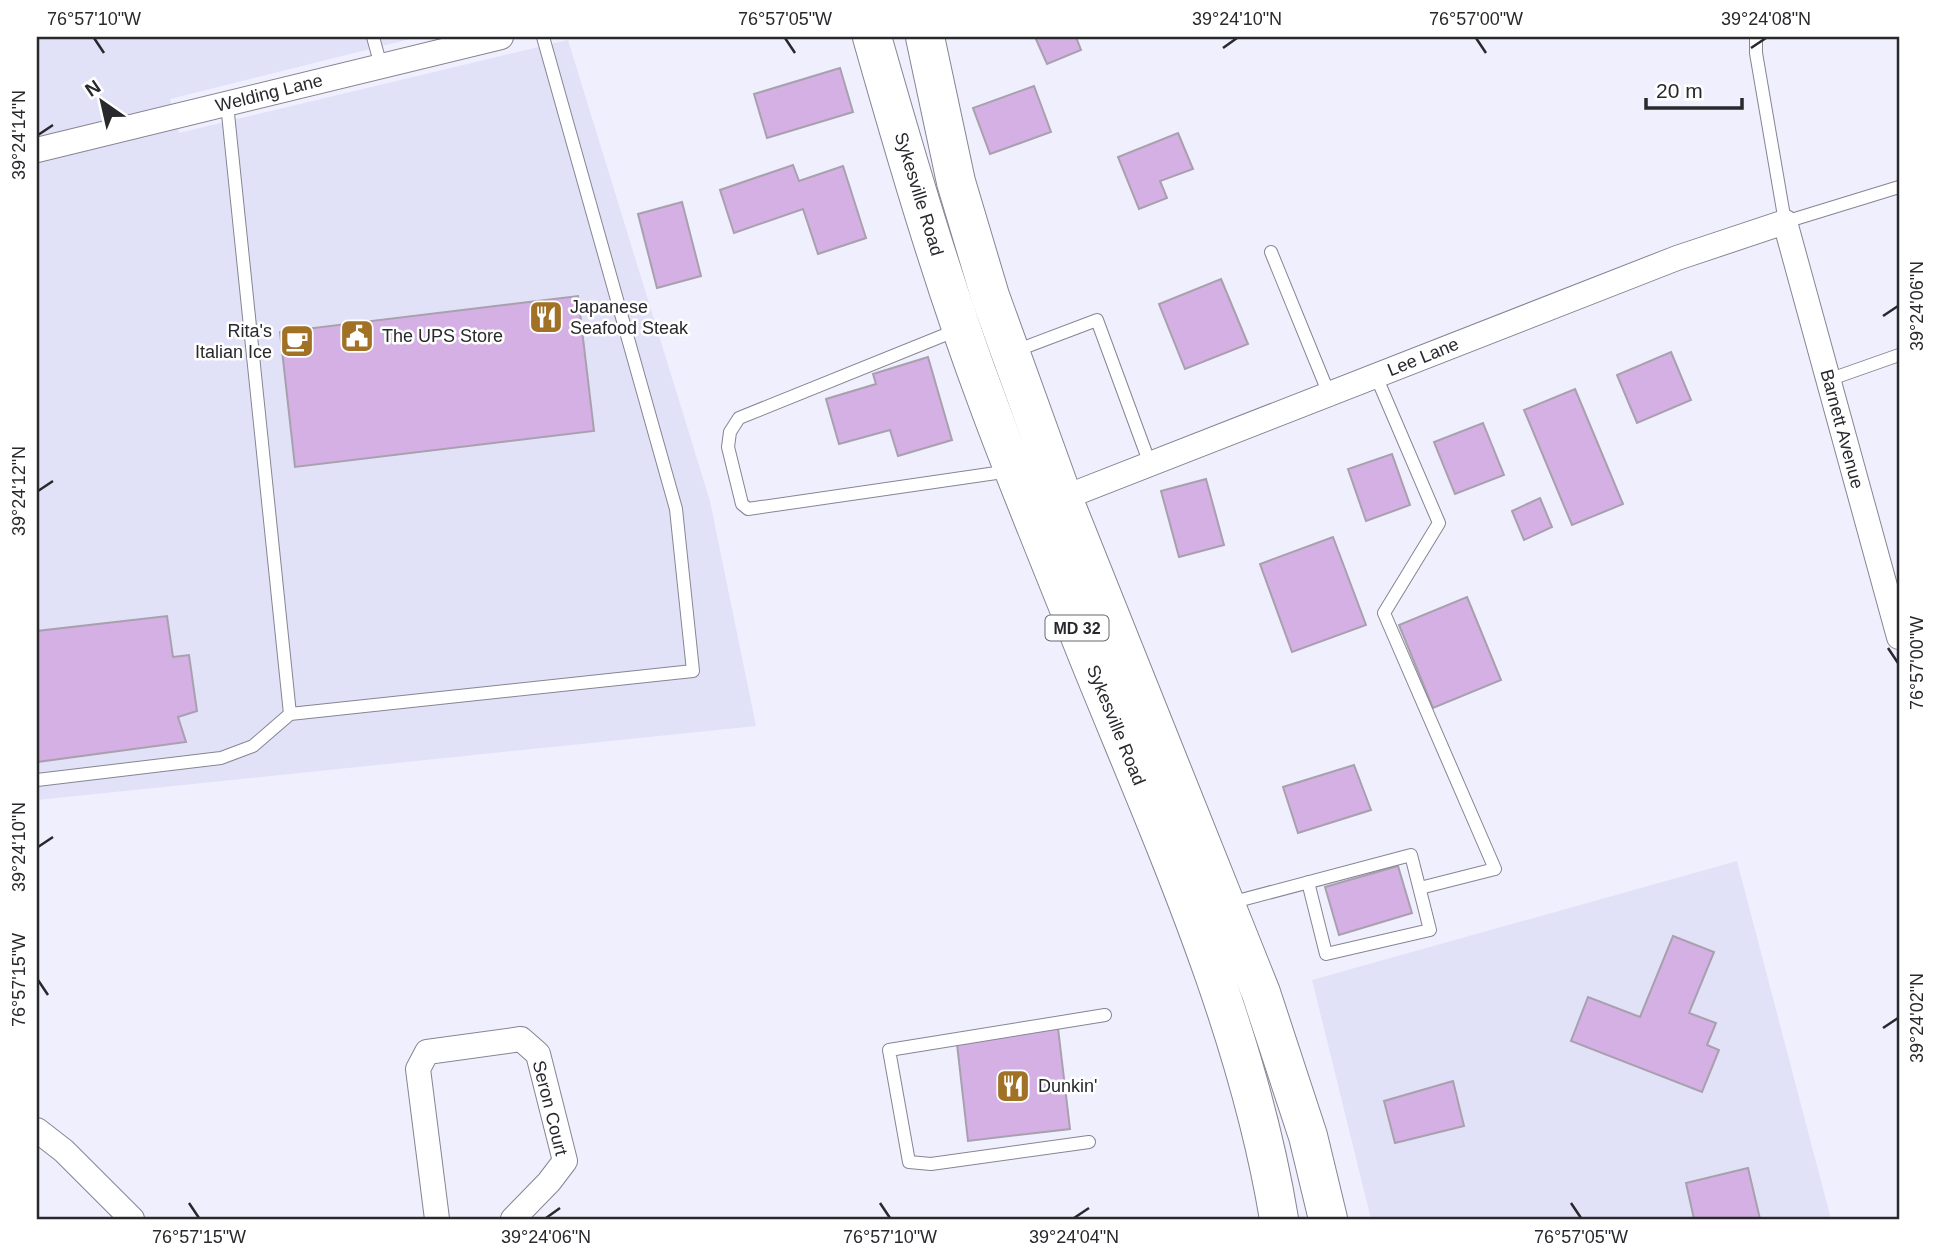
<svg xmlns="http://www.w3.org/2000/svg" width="1936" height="1256" viewBox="0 0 1936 1256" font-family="Helvetica,sans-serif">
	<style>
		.built { fill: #e1e2f8 }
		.building { fill: #d4b0e4; stroke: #a9a0ad; stroke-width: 2 }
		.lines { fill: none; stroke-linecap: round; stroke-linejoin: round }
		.service-casing { stroke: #858593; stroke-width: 14 }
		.minor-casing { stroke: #858593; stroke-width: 26 }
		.primary-casing { stroke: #858593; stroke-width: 40 }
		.service { stroke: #fff; stroke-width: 12 }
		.minor { stroke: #fff; stroke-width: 24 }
		.primary { stroke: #fff; stroke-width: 38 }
		.ticks { fill: none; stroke: #28282d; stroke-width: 2.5 }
		.labels { text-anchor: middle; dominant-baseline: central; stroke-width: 5; stroke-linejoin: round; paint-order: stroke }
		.shield { fill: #fff; stroke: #68686c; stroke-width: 2 }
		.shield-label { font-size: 16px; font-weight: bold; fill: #28282d }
		.street-label { font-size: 18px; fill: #28282d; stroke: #fff }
		.poi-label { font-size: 18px; fill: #28282d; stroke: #fff; text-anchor: start }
		.neatline { fill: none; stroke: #28282d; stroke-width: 2.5 }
		.ticks-label { font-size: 18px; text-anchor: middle; fill: #28282d }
	</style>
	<rect width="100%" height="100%" fill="#efeffe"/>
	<g class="built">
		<path d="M37 37H418L170 99 179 133 568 40 710 501 756 726 37 800Z"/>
		<path d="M1737 861 1831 1219H1371L1312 980Z"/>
	</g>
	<g class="building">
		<path d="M1035 37H1076L1081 50 1047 64Z"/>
		<path d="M840 68 853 112 767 138 754 94Z"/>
		<path d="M1034 86 1051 132 990 154 973 108Z"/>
		<path d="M1178 133 1193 169 1160 181 1167 198 1139 209 1118 157Z"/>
		<path d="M793 165 799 181 843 166 866 238 818 254 803 209 734 233 720 190Z"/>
		<path d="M682 202 701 276 657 288 638 214Z"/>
		<path d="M1221 279 1248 344 1185 369 1159 304Z"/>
		<path d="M578 296 594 431 295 467 280 332Z"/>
		<path d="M1671 352 1691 400 1637 423 1617 375Z"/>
		<path d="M928 357 952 440 898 456 890 430 839 444 826 399 876 384 873 374Z"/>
		<path d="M1575 389 1623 504 1572 525 1524 410Z"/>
		<path d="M1483 423 1504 475 1455 494 1434 442Z"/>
		<path d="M1392 454 1410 505 1366 521 1348 469Z"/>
		<path d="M1206 479 1224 545 1179 557 1161 491Z"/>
		<path d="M1540 498 1552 527 1524 540 1512 511Z"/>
		<path d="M1333 537 1366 625 1292 652 1260 564Z"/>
		<path d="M1467 597 1501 680 1433 708 1399 625Z"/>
		<path d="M167 616 173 657 189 655 197 711 178 717 186 742 37 762V631Z"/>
		<path d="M1354 765 1371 810 1298 833 1283 787Z"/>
		<path d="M1398 866 1412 913 1339 935 1325 887Z"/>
		<path d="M1673 936 1714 952 1689 1013 1716 1023 1707 1045 1719 1050 1702 1092 1571 1041 1588 997 1640 1017Z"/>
		<path d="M1058 1028 1070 1129 968 1141 957 1044Z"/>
		<path d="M1453 1081 1464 1126 1395 1143 1384 1101Z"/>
		<path d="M1748 1168 1760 1219H1694L1686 1183Z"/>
	</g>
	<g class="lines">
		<g class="service-casing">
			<g id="service">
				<path d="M373 37 381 66"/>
				<path d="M1756 37V53L1785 222 1899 187"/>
				<path d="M227 104 290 714 693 671 676 509 543 37"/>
				<path d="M1271 252 1329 394"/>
				<path d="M957 330 739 418 730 432 728 447 742 504 748 509 1010 471"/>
				<path d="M1015 351 1097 320 1150 464"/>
				<path d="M1376 376 1439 523 1384 613 1495 869 1420 888"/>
				<path d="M1828 380 1899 355"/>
				<path d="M37 780 221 758 253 746 290 714"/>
				<path d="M1230 903 1411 855 1430 930 1326 954 1308 882"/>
				<path d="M1089 1142 931 1164 909 1162 889 1050 1105 1015"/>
			</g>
		</g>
		<g class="minor-casing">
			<g id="minor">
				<path d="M37 150 501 37"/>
				<path d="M1063 498 1677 258 1785 222 1899 637"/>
				<path d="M37 1130 64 1151 132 1219"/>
				<path d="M437 1219 418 1069 427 1052 521 1039 538 1054 565 1161 549 1182 513 1219"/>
			</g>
		</g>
		<g class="primary-casing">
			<g id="primary">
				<path d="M872 37C907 160 943 283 988 403 1019 487 1054 570 1087 654 1161 837 1247 1024 1279 1219"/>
				<path d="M925 37 956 182 990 296 1063 498 1261 993 1308 1136 1328 1219"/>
			</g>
		</g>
		<use href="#service" class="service"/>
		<use href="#minor" class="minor"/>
		<use href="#primary" class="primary"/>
	</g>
	<path class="ticks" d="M94 38 104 53M785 38 795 53M1476 38 1486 53M1223 48 1237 38M1751 48 1766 38M38 135 53 125M1883 316 1898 306M38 491 53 481M1888 648 1898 663M38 847 53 837M38 980 48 995M1883 1028 1898 1018M189 1203 199 1218M880 1203 890 1218M1571 1203 1581 1218M546 1218 560 1208M1074 1218 1089 1208"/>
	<defs>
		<g id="restaurant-square" transform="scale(1.75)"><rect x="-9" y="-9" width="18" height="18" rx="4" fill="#a17125" stroke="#fff"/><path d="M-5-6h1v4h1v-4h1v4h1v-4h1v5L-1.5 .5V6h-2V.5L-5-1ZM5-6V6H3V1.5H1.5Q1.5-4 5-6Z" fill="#fff"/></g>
		<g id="civic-square" transform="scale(1.75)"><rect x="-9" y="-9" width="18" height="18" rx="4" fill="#a17125" stroke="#fff"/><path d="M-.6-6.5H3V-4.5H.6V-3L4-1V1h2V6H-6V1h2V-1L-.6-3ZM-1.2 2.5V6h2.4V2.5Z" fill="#fff"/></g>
		<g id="cafe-square" transform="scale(1.75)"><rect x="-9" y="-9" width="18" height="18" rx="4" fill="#a17125" stroke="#fff"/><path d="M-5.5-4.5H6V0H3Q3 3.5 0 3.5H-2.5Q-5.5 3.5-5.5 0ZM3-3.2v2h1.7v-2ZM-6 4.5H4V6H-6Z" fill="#fff"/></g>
	</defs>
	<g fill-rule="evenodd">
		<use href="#restaurant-square" x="546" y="317"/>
		<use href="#civic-square" x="357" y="336"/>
		<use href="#cafe-square" x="297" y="341"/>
		<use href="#restaurant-square" x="1013" y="1086"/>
	</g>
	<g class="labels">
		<rect class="shield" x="1045.5" y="615.5" width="63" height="25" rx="5"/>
		<g class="shield-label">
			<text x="1077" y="628">MD 32</text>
		</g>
		<g class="street-label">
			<text transform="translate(269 93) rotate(-14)">Welding Lane</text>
			<text transform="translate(919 194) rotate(73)">Sykesville Road</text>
			<text transform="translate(1423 357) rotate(-22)">Lee Lane</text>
			<text transform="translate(1842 429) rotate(75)">Barnett Avenue</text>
			<text transform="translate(1116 725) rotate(68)">Sykesville Road</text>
			<text transform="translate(550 1108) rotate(76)">Seron Court</text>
		</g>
		<g class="poi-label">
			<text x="570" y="307">Japanese<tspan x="570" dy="21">Seafood Steak</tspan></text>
			<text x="272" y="331" text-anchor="end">Rita's<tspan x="272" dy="21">Italian Ice</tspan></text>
			<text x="382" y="336">The UPS Store</text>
			<text x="1038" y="1086">Dunkin'</text>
		</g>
	</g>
	<rect width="1936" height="1256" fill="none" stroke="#ffffff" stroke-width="77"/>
	<g transform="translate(102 102) rotate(326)" stroke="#ffffff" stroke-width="5" paint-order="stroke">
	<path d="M0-5L12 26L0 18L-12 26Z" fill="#28282d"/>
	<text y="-10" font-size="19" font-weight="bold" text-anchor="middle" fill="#28282d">N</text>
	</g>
	<path d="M1646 98v10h96v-10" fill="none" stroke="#28282d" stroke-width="3.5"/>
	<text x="1656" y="98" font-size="21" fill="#28282d" stroke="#ffffff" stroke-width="5" paint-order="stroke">20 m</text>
	<rect x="38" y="38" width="1860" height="1180" class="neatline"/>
	<g class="ticks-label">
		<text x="94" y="25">76°57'10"W</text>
		<text x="785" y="25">76°57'05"W</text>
		<text x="1237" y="25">39°24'10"N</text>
		<text x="1476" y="25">76°57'00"W</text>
		<text x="1766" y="25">39°24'08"N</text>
		<text transform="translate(19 135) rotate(-90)" y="6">39°24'14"N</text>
		<text transform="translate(1917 306) rotate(-90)" y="6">39°24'06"N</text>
		<text transform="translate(19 491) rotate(-90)" y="6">39°24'12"N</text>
		<text transform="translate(1917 663) rotate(-90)" y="6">76°57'00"W</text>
		<text transform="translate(19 847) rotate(-90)" y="6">39°24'10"N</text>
		<text transform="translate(19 980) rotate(-90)" y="6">76°57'15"W</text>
		<text transform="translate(1917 1018) rotate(-90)" y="6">39°24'02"N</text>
		<text x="199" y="1243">76°57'15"W</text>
		<text x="546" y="1243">39°24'06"N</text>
		<text x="890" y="1243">76°57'10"W</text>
		<text x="1074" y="1243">39°24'04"N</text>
		<text x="1581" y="1243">76°57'05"W</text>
	</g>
</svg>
